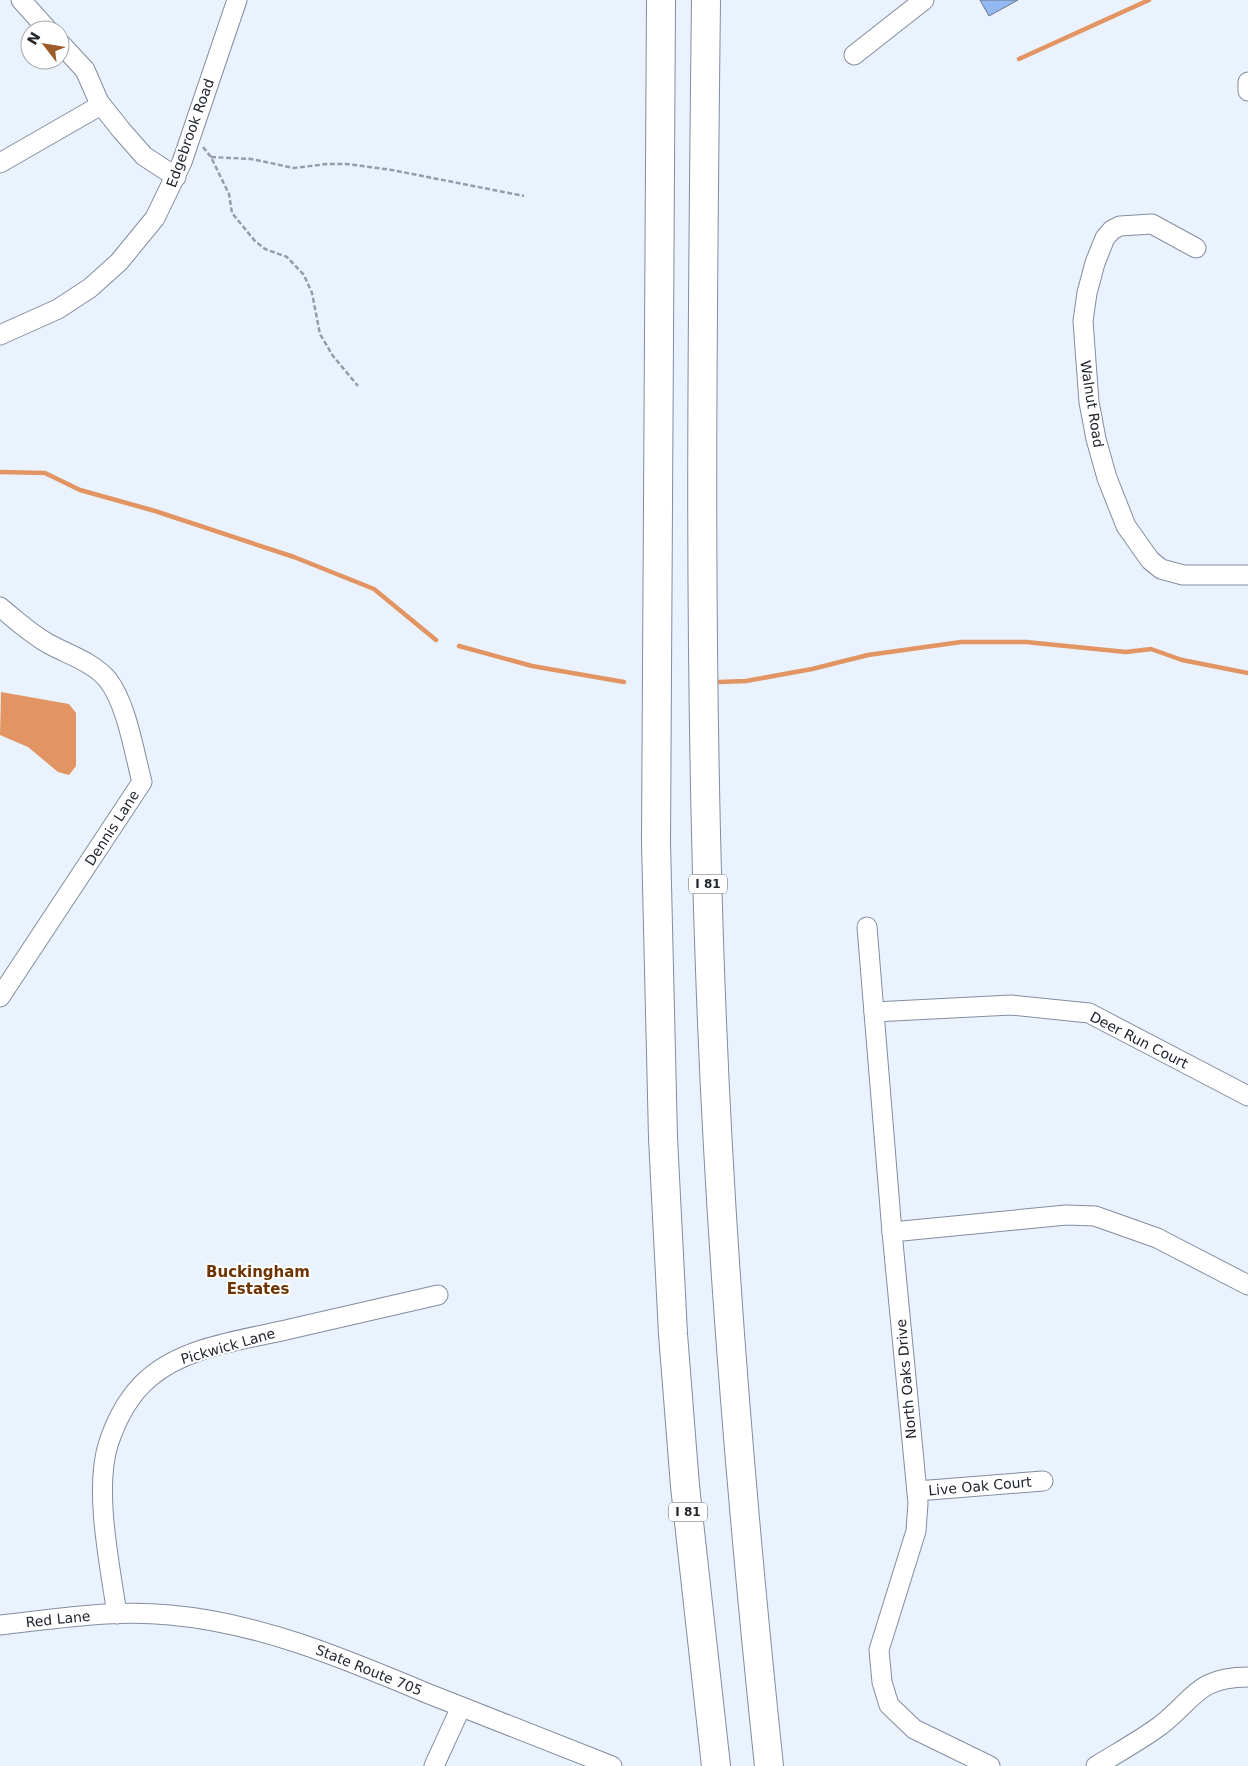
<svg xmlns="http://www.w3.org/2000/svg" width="1248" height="1766" viewBox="0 0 1248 1766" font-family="'DejaVu Sans',sans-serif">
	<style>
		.water { fill: #e29562 }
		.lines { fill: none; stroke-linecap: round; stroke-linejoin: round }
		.stream { stroke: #e29562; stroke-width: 4.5 }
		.building { fill: #93b9f2; stroke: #6a7586 }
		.minor-casing { stroke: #828d9f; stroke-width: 21 }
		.highway-casing { stroke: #828d9f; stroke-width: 30 }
		.path { stroke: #969da7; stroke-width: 2.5; stroke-dasharray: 5 2.5; stroke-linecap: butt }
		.minor { stroke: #fff; stroke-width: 19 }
		.highway { stroke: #fff; stroke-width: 28 }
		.labels { text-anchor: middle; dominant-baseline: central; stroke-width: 4; stroke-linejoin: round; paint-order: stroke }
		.shield { fill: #fff; stroke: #64676c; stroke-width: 1 }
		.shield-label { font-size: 12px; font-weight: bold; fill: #21262d }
		.street-label { font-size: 14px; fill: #21262d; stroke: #fff }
		.neighbourhood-label { font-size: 15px; font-weight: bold; fill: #6d3300; stroke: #fff }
	</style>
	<rect width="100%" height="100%" fill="#eaf2fe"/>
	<path class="water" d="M1 692 69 704 76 713V766L69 775 58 772 28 747 0 735Z"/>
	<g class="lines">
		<g class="stream">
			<path d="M1019 59 1149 0"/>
			<path d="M0 472 45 473 80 490 155 511 294 557 374 589 436 640"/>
			<path d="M459 646 532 666 624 682"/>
			<path d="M719 682 746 681 812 669 868 655 961 642H1026L1126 652 1151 649 1182 660 1248 673"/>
		</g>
	</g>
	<path class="building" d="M980 0H1018L989 16Z"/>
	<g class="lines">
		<g class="minor-casing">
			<g id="minor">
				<path d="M21 0 48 30"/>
				<path d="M60 43 85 70 99 102 122 131 144 156 176 177"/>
				<path d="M854 55 924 0"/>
				<path d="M1248 82V91"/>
				<path d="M0 163 101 105"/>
				<path d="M1196 248 1152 224 1120 226 1112 230 1105 238 1095 263 1087 293 1083 321 1089 402 1096 439 1107 478 1126 526 1150 560 1161 569 1183 575H1248"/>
				<path d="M0 335 58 309 90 288 119 262 155 218 182 162 237 0"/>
				<path d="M0 607C16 620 31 634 49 644 69 655 93 662 108 680 127 705 134 752 142 782L0 997"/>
				<path d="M867 927 892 1232 918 1503 916 1531 879 1650 882 1682 889 1705 914 1729 990 1766"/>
				<path d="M874 1012 1011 1005 1089 1013 1248 1096"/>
				<path d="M892 1232 1066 1215 1095 1216 1157 1238 1248 1285"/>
				<path d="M917 1491 1043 1481"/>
				<path d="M117 1614C110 1566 94 1491 108 1445 116 1420 129 1395 149 1378 186 1346 244 1340 290 1329 339 1318 389 1306 438 1295"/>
				<path d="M0 1625C56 1619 113 1609 170 1615 261 1623 345 1659 429 1694 489 1718 550 1742 612 1766"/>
				<path d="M434 1766 461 1707"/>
				<path d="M1096 1766C1117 1753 1141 1740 1161 1725 1195 1698 1198 1677 1248 1677"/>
			</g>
		</g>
		<g class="highway-casing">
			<g id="highway">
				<path d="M661 0 656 842 663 1138 673 1334 685 1486 716 1766"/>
				<path d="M706 0C702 341 698 681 712 1022 722 1270 743 1519 769 1766"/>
			</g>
		</g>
		<g class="path">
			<path d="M203 147 211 157 229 194 232 213 255 241 265 249 287 257 304 275 312 293 320 334 333 356 358 386"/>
			<path d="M211 157 251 159 294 168 327 164H347L392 170 524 196"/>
		</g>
		<use href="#minor" class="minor"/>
		<use href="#highway" class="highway"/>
	</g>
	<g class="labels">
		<g class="shield">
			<rect x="689" y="874.5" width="38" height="19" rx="4"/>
			<rect x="669" y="1502.5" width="38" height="19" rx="4"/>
		</g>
		<g class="shield-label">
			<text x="708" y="884">I 81</text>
			<text x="688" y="1512">I 81</text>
		</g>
		<g class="street-label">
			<text transform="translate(190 133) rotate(-70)">Edgebrook Road</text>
			<text transform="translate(1092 404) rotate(81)">Walnut Road</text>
			<text transform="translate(112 828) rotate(-57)">Dennis Lane</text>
			<text transform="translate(1139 1040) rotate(27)">Deer Run Court</text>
			<text transform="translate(228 1346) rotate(-16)">Pickwick Lane</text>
			<text transform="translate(906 1379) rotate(-95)">North Oaks Drive</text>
			<text transform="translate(980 1486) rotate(-5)">Live Oak Court</text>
			<text transform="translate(58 1619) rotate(-6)">Red Lane</text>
			<text transform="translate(369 1670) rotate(22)">State Route 705</text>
		</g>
		<g class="neighbourhood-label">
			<text x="258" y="1272">Buckingham<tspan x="258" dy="17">Estates</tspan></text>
		</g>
	</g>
	<g transform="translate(45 45) rotate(301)"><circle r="24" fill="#ffffff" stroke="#a6a8ab"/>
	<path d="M0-4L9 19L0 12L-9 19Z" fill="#9d5a2a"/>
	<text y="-8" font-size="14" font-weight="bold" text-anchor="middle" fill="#21262d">N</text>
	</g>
</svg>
